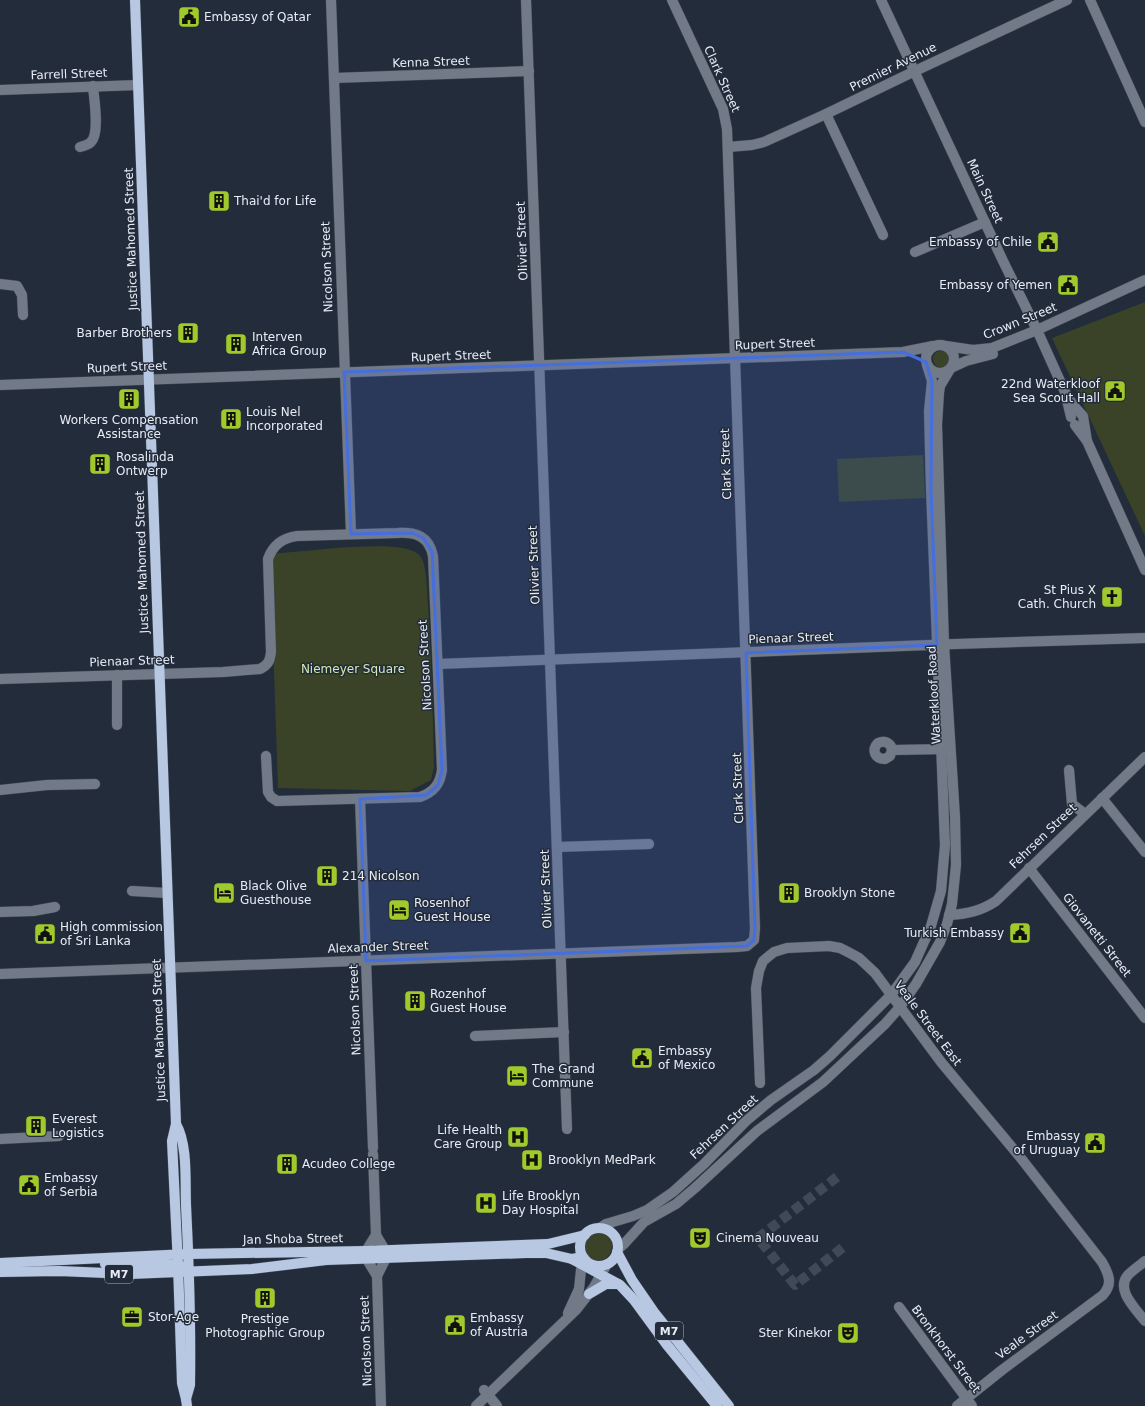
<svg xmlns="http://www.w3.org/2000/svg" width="1145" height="1406" viewBox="0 0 1145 1406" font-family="'DejaVu Sans',sans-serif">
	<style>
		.green { fill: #3a4328 }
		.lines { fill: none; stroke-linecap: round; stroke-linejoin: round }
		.minor-tunnel { stroke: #404956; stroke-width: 10; stroke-dasharray: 10 5; stroke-linecap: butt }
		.minor-casing { stroke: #3e4754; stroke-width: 11 }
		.major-casing { stroke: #3e4754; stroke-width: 11 }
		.minor { stroke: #727a87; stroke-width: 10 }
		.major { stroke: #b8c8e3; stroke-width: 10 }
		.marked { fill: #456ede; fill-opacity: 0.2; stroke: #456ede; stroke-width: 3; stroke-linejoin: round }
		.labels { text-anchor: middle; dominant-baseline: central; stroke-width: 3; stroke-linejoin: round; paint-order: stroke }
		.shield { fill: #232c3a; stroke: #acb2be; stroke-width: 1 }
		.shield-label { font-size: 11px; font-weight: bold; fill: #e7ecf6 }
		.poi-label { font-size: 12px; fill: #e7ecf6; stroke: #232c3a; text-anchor: start }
		.street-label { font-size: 12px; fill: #e7ecf6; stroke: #232c3a }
		.park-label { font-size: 12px; fill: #d4e9b0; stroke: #232c3a }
	</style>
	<rect width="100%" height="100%" fill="#232c3a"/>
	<g class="green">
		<path d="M1145 302V536L1052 338Z"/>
		<circle cx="942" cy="359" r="9"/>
		<path d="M923 455 925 498 839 502 837 459Z"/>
		<path d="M348 547C364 547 411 542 421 557 427 566 427 594 428 605 431 659 433 713 434 767L431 780 410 791 278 788 270 554Z"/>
		<circle cx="597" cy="1246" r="15"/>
	</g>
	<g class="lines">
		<path class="minor-tunnel" d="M837 1177 758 1238 795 1285 846 1245"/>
		<g class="minor-casing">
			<g id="minor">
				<path d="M331 0 351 534"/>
				<path d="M526 0 567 1129"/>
				<path d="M881 0 1003 261 1037 330 1065 392 1073 405 1083 416 1087 441"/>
				<path d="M1090 0 1145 122"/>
				<path d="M334 78 529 71"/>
				<path d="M0 90 138 85"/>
				<path d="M826 114 883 235"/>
				<path d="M80 147C84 146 88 145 91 142 100 133 94 99 93 86"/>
				<path d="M728 147 752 145 764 142 826 114 915 71 1067 0"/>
				<path d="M915 252 985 222"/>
				<path d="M0 284 17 286 22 295 23 315"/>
				<circle cx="940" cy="359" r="14"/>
				<path d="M946 346 973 350 992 348 1037 330 1145 280"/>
				<path d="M951 368 966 361 993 354"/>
				<path d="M0 385 903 352 933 346"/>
				<path d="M1067 400 1071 417"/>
				<path d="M1075 425 1087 441 1145 570"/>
				<path d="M438 664 955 644 1145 638"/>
				<path d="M0 679 223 672 260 669C268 665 270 661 271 652L268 559C273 545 282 538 297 536L397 533C416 532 429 536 433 556L442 770C440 784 434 792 420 797L277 801 271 797 268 792 266 756"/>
				<path d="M117 725V675"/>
				<path d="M892 750 890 756 885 759C875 759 871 750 878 743 885 740 891 743 892 750L948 749"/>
				<path d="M1069 770 1072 804 1085 814"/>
				<path d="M0 790 47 785 95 784"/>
				<path d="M1102 798 1145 852"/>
				<path d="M360 799 373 1148"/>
				<path d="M557 847 649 844"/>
				<path d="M1029 868 1145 1018"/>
				<path d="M132 891 167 893"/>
				<path d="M0 912 33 911 55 907"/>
				<path d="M949 915C967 914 981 911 996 901L1145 757"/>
				<path d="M0 974 737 947 747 946 754 940 755 928 727 129 723 109 672 0"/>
				<path d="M475 1036 564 1032"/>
				<path d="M760 1083 756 988 759 971 763 961 774 952 787 948 829 946 840 948 848 952 859 958 875 973 941 1062 1020 1157 1102 1262C1109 1274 1113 1284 1103 1295L1002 1370 957 1406"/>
				<path d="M0 1139 59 1136"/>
				<path d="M373 1154 376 1235 385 1250"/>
				<path d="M600 1228 606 1224 633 1216 647 1210 673 1192 704 1164 746 1121 771 1100 814 1070 830 1056 891 995 915 962 931 926 941 891 945 845 931 489 929 411 932 381 927 365"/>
				<path d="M618 1249 624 1244 644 1222 676 1204 695 1188 757 1131 823 1082 885 1024 900 1007 916 984 940 942 947 924 952 904 956 865 955 817 944 644 937 425 939 393 940 386 949 371"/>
				<path d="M366 1251 376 1235"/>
				<path d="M366 1258 377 1276"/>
				<path d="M1145 1261C1139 1266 1133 1270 1128 1275 1115 1290 1136 1309 1145 1321"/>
				<path d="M899 1307 972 1406"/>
				<path d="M568 1313 579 1289 581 1270 585 1259"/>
				<path d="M484 1390 497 1406"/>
				<path d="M381 1406 377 1276 386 1258"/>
				<path d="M476 1406 576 1310 594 1287 607 1264"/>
			</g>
		</g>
		<g class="major-casing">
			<g id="major">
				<path d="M135 0 176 1124 172 1141 178 1265 182 1383 186 1399 187 1406"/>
				<path d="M176 1124C188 1145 185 1181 186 1205 189 1265 191 1325 190 1385L186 1399"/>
				<circle cx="599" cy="1247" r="19"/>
				<path d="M617 1252 632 1280 654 1312 729 1406"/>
				<path d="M572 1259 620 1285 634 1300 667 1345 717 1406"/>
				<path d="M0 1263 188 1254 366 1251 548 1244 585 1235"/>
				<path d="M105 1264 178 1265 183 1267"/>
				<path d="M0 1272 59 1271 130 1274 252 1269 326 1260 526 1253H546L572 1259 583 1257"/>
				<path d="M589 1294 606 1284H618"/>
			</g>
		</g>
		<use href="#minor" class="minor"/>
		<use href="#major" class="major"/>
	</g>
	<path class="marked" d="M903 352 926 362 932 381 931 489 937 645 746 653 755 928 754 940 747 946 366 961 360 799 426 795 438 785 442 770 432 552 423 538 412 533 351 534 344 372Z"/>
	<defs>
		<g id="civic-square" transform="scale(1.15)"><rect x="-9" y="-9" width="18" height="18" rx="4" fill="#a0c92c" stroke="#232c3a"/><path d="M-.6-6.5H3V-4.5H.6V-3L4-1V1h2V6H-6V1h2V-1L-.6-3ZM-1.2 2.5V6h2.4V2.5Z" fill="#111"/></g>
		<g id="building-square" transform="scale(1.15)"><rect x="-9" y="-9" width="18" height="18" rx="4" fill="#a0c92c" stroke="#232c3a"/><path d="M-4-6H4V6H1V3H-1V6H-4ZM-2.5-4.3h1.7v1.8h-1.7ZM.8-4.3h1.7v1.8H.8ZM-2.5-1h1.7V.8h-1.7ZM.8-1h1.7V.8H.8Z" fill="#111"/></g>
		<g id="church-square" transform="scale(1.15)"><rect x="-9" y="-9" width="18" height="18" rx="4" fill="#a0c92c" stroke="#232c3a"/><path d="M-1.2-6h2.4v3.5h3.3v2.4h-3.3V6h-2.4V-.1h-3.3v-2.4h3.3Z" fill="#111"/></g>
		<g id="hotel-square" transform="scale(1.15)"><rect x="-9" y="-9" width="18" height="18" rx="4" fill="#a0c92c" stroke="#232c3a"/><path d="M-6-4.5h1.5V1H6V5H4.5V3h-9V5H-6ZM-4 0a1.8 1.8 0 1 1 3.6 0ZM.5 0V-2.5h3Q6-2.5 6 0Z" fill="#111"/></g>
		<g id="hospital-square" transform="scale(1.15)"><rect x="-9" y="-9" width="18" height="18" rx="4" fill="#a0c92c" stroke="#232c3a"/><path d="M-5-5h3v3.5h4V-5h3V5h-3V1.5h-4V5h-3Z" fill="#111"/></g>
		<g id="theatre-square" transform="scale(1.15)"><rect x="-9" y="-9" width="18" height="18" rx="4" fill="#a0c92c" stroke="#232c3a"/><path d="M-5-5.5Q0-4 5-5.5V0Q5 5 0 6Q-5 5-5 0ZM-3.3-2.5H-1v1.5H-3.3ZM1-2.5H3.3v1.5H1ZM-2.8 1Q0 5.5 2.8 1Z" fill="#111"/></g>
		<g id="office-square" transform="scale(1.15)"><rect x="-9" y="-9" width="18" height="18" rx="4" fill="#a0c92c" stroke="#232c3a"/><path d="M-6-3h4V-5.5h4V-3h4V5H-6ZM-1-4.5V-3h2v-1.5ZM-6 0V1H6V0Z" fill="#111"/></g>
	</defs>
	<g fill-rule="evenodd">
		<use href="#civic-square" x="189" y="17"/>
		<use href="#building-square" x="219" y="201"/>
		<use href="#civic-square" x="1048" y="242"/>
		<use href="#civic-square" x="1068" y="285"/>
		<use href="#building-square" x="188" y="333"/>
		<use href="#building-square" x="236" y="344"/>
		<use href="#civic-square" x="1115" y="391"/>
		<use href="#building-square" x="129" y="399"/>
		<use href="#building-square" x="231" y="419"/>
		<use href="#building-square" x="100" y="464"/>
		<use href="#church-square" x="1112" y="597"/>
		<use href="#building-square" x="327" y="876"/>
		<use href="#hotel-square" x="224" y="893"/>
		<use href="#building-square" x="789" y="893"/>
		<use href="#hotel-square" x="399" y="910"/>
		<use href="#civic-square" x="1020" y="933"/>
		<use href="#civic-square" x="45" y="934"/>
		<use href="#building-square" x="415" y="1001"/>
		<use href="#civic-square" x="642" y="1058"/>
		<use href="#hotel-square" x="517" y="1076"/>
		<use href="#building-square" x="36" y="1126"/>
		<use href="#hospital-square" x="518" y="1137"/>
		<use href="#civic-square" x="1095" y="1143"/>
		<use href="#hospital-square" x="532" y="1160"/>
		<use href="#building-square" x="287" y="1164"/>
		<use href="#civic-square" x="29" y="1185"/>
		<use href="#hospital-square" x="486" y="1203"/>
		<use href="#theatre-square" x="700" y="1238"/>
		<use href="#building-square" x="265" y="1298"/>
		<use href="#office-square" x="132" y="1317"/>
		<use href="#civic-square" x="455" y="1325"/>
		<use href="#theatre-square" x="848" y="1333"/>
	</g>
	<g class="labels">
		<g class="shield">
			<rect x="105" y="1265" width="28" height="18" rx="3"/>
			<rect x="655" y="1322" width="28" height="18" rx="3"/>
		</g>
		<g class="shield-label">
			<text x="119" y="1274">M7</text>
			<text x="669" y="1331">M7</text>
		</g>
		<g class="poi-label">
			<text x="204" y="17">Embassy of Qatar</text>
			<text x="234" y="201">Thai'd for Life</text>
			<text x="1032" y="242" text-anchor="end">Embassy of Chile</text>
			<text x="1052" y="285" text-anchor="end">Embassy of Yemen</text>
			<text x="172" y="333" text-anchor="end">Barber Brothers</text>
			<text x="252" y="337">Interven<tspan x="252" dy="14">Africa Group</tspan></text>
			<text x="1100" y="384" text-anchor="end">22nd Waterkloof<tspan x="1100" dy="14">Sea Scout Hall</tspan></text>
			<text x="246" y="412">Louis Nel<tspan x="246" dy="14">Incorporated</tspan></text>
			<text x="129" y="420" text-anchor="middle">Workers Compensation<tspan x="129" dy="14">Assistance</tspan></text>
			<text x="116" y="457">Rosalinda<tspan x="116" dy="14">Ontwerp</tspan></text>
			<text x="1096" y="590" text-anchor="end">St Pius X<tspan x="1096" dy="14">Cath. Church</tspan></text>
			<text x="342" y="876">214 Nicolson</text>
			<text x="240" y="886">Black Olive<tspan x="240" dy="14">Guesthouse</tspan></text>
			<text x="804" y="893">Brooklyn Stone</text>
			<text x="414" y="903">Rosenhof<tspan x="414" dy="14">Guest House</tspan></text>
			<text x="60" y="927">High commission<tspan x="60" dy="14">of Sri Lanka</tspan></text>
			<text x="1004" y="933" text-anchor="end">Turkish Embassy</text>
			<text x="430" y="994">Rozenhof<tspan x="430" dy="14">Guest House</tspan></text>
			<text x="658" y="1051">Embassy<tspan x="658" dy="14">of Mexico</tspan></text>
			<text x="532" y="1069">The Grand<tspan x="532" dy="14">Commune</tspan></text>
			<text x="52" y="1119">Everest<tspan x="52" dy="14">Logistics</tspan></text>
			<text x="502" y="1130" text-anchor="end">Life Health<tspan x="502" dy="14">Care Group</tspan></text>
			<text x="1080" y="1136" text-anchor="end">Embassy<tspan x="1080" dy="14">of Uruguay</tspan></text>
			<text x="548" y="1160">Brooklyn MedPark</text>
			<text x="302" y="1164">Acudeo College</text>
			<text x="44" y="1178">Embassy<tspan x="44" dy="14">of Serbia</tspan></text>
			<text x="502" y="1196">Life Brooklyn<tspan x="502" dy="14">Day Hospital</tspan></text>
			<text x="716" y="1238">Cinema Nouveau</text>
			<text x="148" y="1317">Stor-Age</text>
			<text x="470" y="1318">Embassy<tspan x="470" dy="14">of Austria</tspan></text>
			<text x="265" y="1319" text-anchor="middle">Prestige<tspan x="265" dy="14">Photographic Group</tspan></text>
			<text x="832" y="1333" text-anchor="end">Ster Kinekor</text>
		</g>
		<g class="street-label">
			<text transform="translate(431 62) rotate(-2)">Kenna Street</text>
			<text transform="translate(893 67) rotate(-26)">Premier Avenue</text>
			<text transform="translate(69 74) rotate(-2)">Farrell Street</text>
			<text transform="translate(722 79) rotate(66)">Clark Street</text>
			<text transform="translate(985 191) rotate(65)">Main Street</text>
			<text transform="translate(131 239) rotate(-92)">Justice Mahomed Street</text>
			<text transform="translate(522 241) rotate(-92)">Olivier Street</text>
			<text transform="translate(327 267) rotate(-92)">Nicolson Street</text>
			<text transform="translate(1020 321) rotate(-22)">Crown Street</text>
			<text transform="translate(775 344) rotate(-2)">Rupert Street</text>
			<text transform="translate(451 356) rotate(-2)">Rupert Street</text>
			<text transform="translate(127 367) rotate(-2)">Rupert Street</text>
			<text transform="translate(726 464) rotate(-92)">Clark Street</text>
			<text transform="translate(142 562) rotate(-92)">Justice Mahomed Street</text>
			<text transform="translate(534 565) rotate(-92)">Olivier Street</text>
			<text transform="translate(791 638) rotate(-2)">Pienaar Street</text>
			<text transform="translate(132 661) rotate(-2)">Pienaar Street</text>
			<text transform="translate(425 665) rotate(-93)">Nicolson Street</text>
			<text transform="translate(934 695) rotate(-93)">Waterkloof Road</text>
			<text transform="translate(738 788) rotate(-92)">Clark Street</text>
			<text transform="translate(1043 836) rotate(-44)">Fehrsen Street</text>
			<text transform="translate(546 889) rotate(-92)">Olivier Street</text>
			<text transform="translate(1097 935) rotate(52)">Giovanetti Street</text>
			<text transform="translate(378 947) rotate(-2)">Alexander Street</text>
			<text transform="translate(355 1010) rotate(-92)">Nicolson Street</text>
			<text transform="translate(928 1023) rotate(53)">Veale Street East</text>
			<text transform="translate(159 1030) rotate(-92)">Justice Mahomed Street</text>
			<text transform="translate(724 1127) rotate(-43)">Fehrsen Street</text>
			<text transform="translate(293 1239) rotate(-1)">Jan Shoba Street</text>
			<text transform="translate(1027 1335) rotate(-36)">Veale Street</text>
			<text transform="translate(366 1341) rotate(-92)">Nicolson Street</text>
			<text transform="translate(946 1349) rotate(53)">Bronkhorst Street</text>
		</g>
		<g class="park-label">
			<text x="353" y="669">Niemeyer Square</text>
		</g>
	</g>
</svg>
